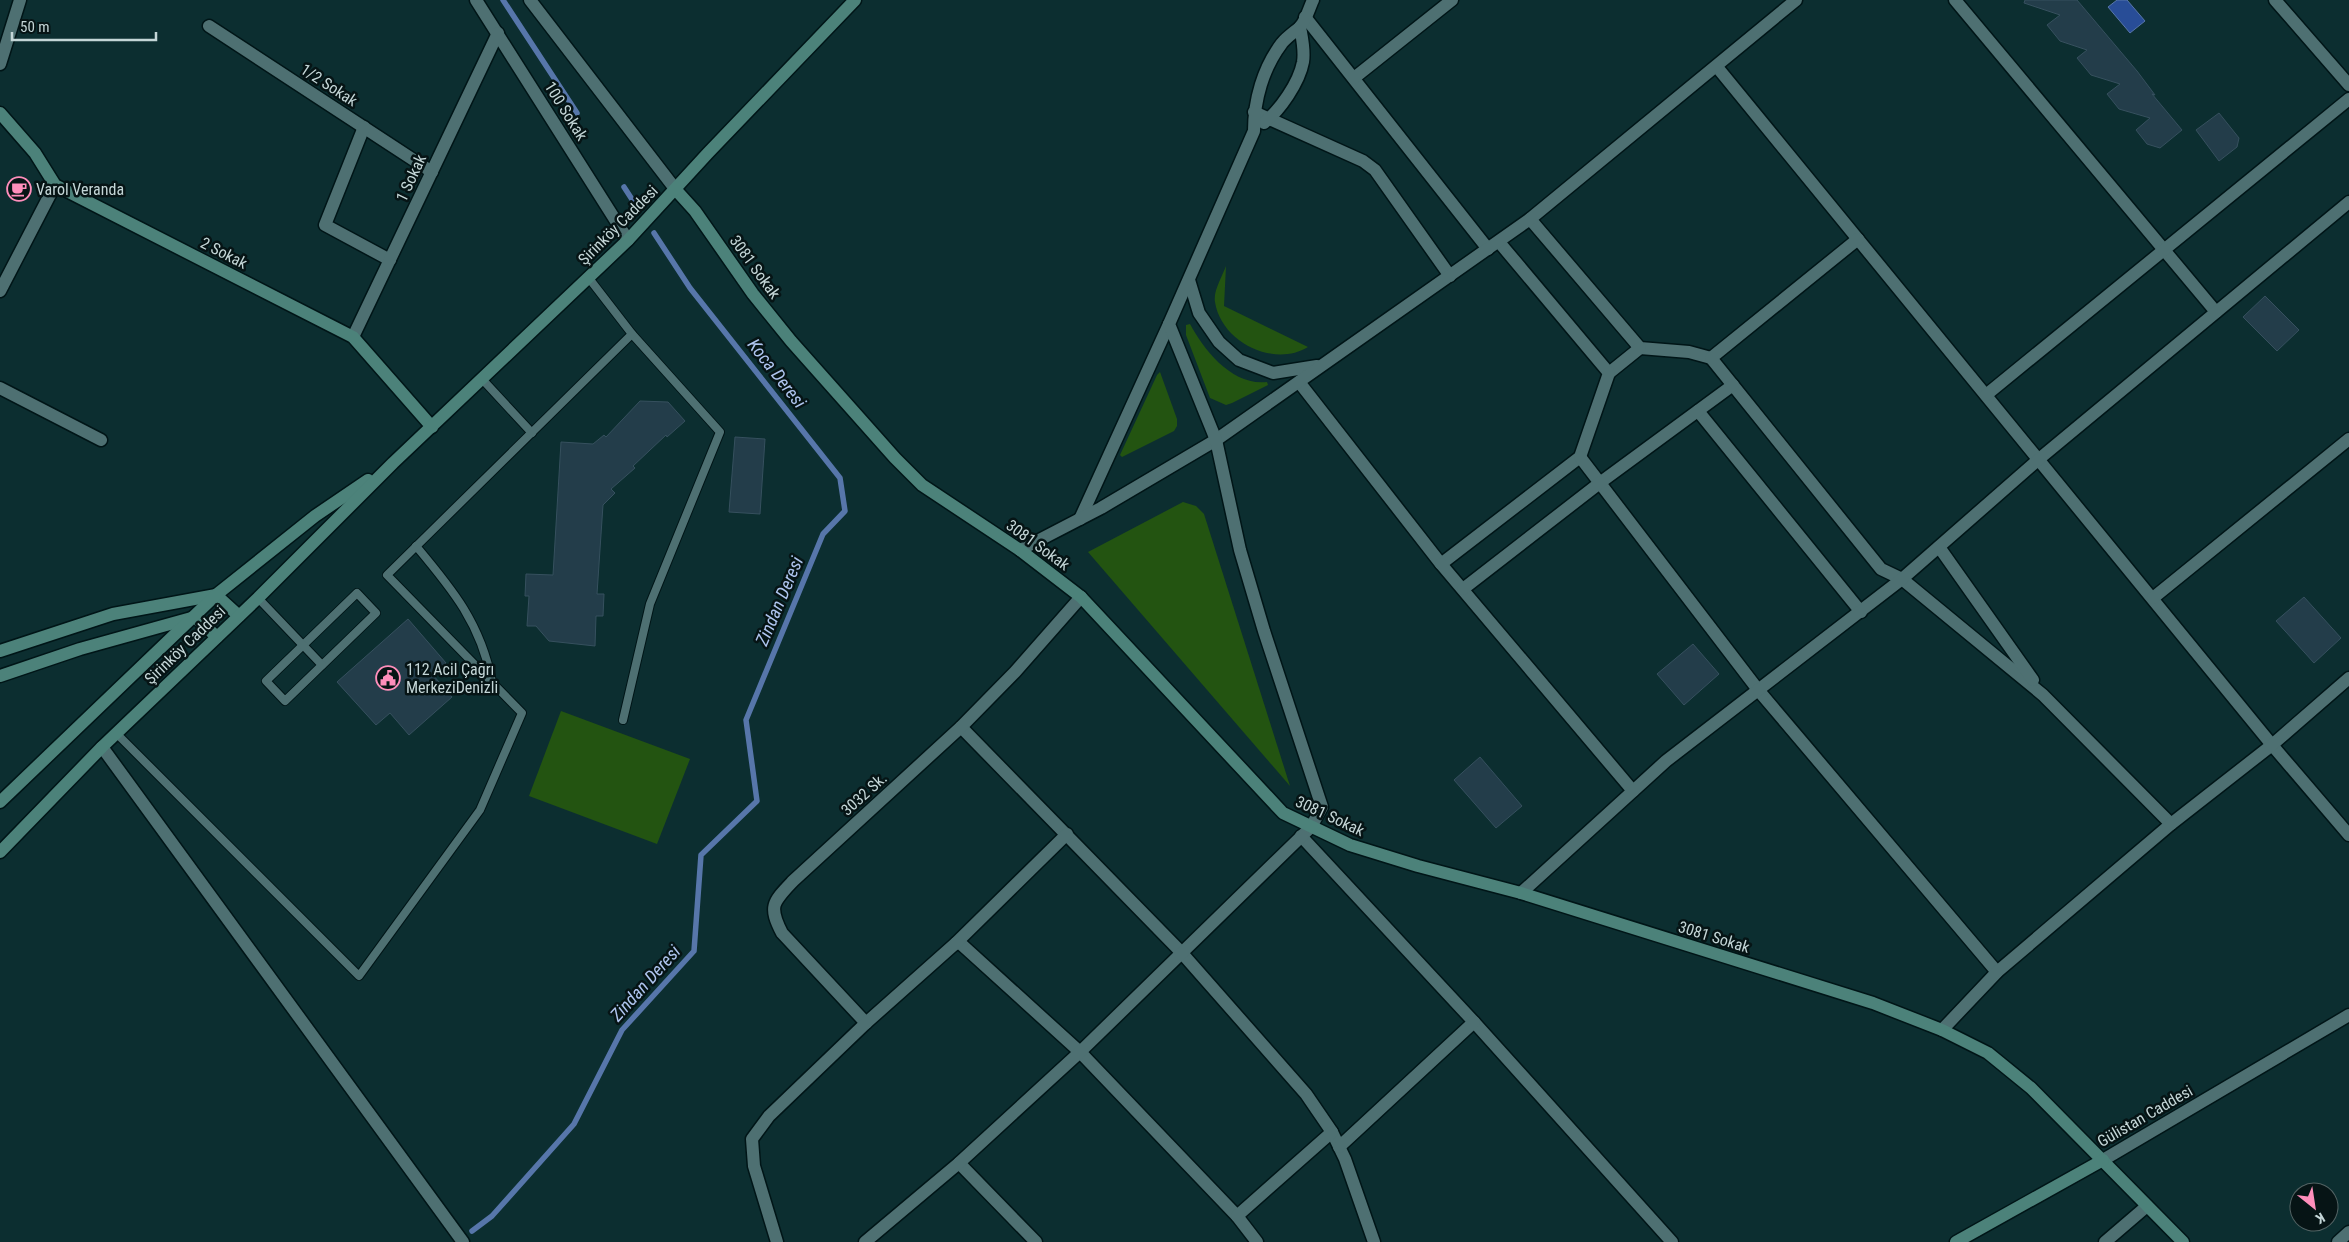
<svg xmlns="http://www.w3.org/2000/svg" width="2349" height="1242" viewBox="0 0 2349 1242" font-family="'Roboto Condensed',sans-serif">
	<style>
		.green { fill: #235411 }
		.water { fill: #284d97; stroke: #5776aa }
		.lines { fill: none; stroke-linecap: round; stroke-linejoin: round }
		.stream { stroke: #5776aa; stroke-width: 5.5 }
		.building { fill: #233d4a; stroke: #36505e }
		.lane-casing { stroke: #001517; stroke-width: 10 }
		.street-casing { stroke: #001517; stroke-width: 15 }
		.secondary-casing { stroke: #001517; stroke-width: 15 }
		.lane { stroke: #4e7072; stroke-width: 8 }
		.street { stroke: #4e7072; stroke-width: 12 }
		.secondary { stroke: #4c827a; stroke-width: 12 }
		.labels { text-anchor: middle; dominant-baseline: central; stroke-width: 5; stroke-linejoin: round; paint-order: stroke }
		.street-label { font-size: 16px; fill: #c4d6d7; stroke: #061415 }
		.poi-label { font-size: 16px; fill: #c4d6d7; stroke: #061415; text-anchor: start }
		.water-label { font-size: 18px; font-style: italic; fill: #afc5ef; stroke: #061415 }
	</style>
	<rect width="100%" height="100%" fill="#0c2e30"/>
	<g class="green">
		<path d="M1226 266 1224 306 1308 347C1274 368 1221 342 1215 302 1213 291 1222 277 1226 266Z"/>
		<path d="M1190 324C1204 350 1232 386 1267 382L1268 385 1232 403 1226 405 1210 398 1186 335V325Z"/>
		<path d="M1160 372 1177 419V426L1174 431 1122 457 1120 455 1157 375Z"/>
		<path d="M1183 502 1196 506 1204 514 1290 786 1088 552Z"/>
		<path d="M561 711 690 759 657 844 529 796Z"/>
	</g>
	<path class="water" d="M2117 0H2127L2145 21 2130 33 2108 7Z"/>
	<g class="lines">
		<g class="stream">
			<path d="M503 0 577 113"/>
			<path d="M624 187 635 204"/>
			<path d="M472 1231 492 1216 574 1124 622 1030 694 951 701 855 757 801 746 720 823 534 845 511 840 478 690 288 654 233"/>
		</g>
	</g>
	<g class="building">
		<path d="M2025 0H2077L2137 71 2155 95 2152 94 2182 130 2160 148 2147 144 2136 130 2150 118 2119 109 2107 94 2120 84 2091 75 2077 58 2087 50 2060 41 2047 25 2060 15 2024 3Z"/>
		<path d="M2219 113 2239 138 2237 147 2219 161 2196 130Z"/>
		<path d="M2265 296 2299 330 2277 351 2243 317Z"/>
		<path d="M640 401 668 402 685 421 667 437 666 435 633 466 635 468 611 489 615 493 603 505 597 594H604L603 616H596L595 646 549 641 536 626H527L529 596H525L526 574 553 575 561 442 593 444 604 435 606 437Z"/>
		<path d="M735 437 765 439 760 514 729 512Z"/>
		<path d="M2304 597 2341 638 2314 663 2276 621Z"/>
		<path d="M408 619 446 663 433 675 452 697 409 735 390 713 376 725 337 682Z"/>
		<path d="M1693 644 1719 674 1684 705 1657 674Z"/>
		<path d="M1480 757 1522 806 1496 828 1454 780Z"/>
	</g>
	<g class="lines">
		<g class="lane-casing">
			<g id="lane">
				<path d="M588 277 632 334 720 432 650 604 623 720"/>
				<path d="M482 379 532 433"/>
				<path d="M416 546C453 590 481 624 492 682"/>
				<path d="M357 593 376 613 285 701 266 681Z"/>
				<path d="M258 598 322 665"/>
				<path d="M116 733 359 976 480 810 522 713 387 575 632 334"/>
			</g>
		</g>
		<g class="street-casing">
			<g id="street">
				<path d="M476 0 628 240"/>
				<path d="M530 0 676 190"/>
				<path d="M1955 0 2216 312"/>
				<path d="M2275 0 2349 85"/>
				<path d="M1305 17 1488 249"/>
				<path d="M209 26 432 172"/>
				<path d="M0 64 20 0"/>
				<path d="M1717 67 2272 745 2349 835"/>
				<path d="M1354 78 1452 0"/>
				<path d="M1254 112 1363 161 1375 170 1450 276"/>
				<path d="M1264 123C1280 110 1299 83 1303 62 1305 50 1302 38 1300 27"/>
				<path d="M364 127 325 225 390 260"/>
				<path d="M1530 219 1640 348 1689 352 1711 358"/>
				<path d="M1858 239 1711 358 1881 569 1902 579 2043 695 2171 824"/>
				<path d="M1189 280 1199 313 1219 342 1239 360 1273 373 1317 366"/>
				<path d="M0 291 55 185"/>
				<path d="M353 337 498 33"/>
				<path d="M1609 373 1640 348"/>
				<path d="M1299 382 1441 564 1580 457 1609 373 1499 242"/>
				<path d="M0 388 101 440"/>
				<path d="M1986 395 2349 99"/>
				<path d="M1698 411 1861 612"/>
				<path d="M1580 457 1759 691 1997 972"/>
				<path d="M1080 519 1169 324"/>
				<path d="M1939 547 2033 680"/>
				<path d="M1020 550 1101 508 1216 440 1530 219 1796 0"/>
				<path d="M1441 564 1633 791"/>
				<path d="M1463 589 1601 482 1733 385"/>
				<path d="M2153 598 2349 439"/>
				<path d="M961 727 1181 952 1306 1094 1332 1132 1345 1159 1374 1242"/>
				<path d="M102 747 463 1242"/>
				<path d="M1301 836 1474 1022 1672 1242"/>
				<path d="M1521 893 1666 761 1902 579 2039 459 2349 202"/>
				<path d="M956 943 961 944 1080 1052 1237 1216"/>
				<path d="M866 1023 782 933C768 906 773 902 793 881L961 727 1015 672 1081 597"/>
				<path d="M1942 1030 1997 972 2171 824 2272 745 2349 678"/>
				<path d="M1339 1147 1474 1022"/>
				<path d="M2103 1160 2349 1015"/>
				<path d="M959 1163 1036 1242"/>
				<path d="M777 1242 754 1166 752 1139 769 1116 866 1023 956 943 1067 834"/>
				<path d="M865 1242 959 1163 1080 1052 1311 827 1322 807 1264 631 1240 550 1216 440 1169 324 1254 131C1254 100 1263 68 1282 43 1287 37 1293 33 1299 28 1306 22 1309 8 1313 0"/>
				<path d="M1257 1242 1237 1216 1332 1132"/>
				<path d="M2105 1242 2147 1206"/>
				<path d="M2338 1242 2349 1232"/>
			</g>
		</g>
		<g class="secondary-casing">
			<g id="secondary">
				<path d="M0 113 35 153 55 185 353 337 432 427"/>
				<path d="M676 190 695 211 753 294 791 341 895 458 922 485 1020 550 1081 597 1283 813 1350 845 1418 866 1521 893 1873 1003 1942 1030 1988 1053 2031 1088 2183 1242"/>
				<path d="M0 651 113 614 216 595 239 616"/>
				<path d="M0 676 80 649 195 617 217 637"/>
				<path d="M0 802 216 595 315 516 368 480"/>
				<path d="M0 852 102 747 258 598 393 463 628 240 708 153 855 0"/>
				<path d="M1956 1242 2103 1160"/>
			</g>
		</g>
		<use href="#lane" class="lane"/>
		<use href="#street" class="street"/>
		<use href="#secondary" class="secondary"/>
	</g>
	<defs>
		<g id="cafe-ring" transform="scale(1.25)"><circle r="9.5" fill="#061415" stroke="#fe8ebb" stroke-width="1.5"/><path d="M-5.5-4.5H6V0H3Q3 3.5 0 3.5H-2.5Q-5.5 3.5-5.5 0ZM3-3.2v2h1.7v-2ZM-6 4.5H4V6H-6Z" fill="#fe8ebb"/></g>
		<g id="civic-ring" transform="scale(1.25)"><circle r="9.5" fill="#061415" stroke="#fe8ebb" stroke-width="1.5"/><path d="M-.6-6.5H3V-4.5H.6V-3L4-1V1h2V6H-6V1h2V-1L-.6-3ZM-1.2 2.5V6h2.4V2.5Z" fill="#fe8ebb"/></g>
	</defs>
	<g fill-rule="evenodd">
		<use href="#cafe-ring" x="19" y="189"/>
		<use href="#civic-ring" x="388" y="678"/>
	</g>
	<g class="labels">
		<g class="street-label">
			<text transform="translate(329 85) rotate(33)">1/2 Sokak</text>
			<text transform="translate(566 111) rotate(58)">100 Sokak</text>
			<text transform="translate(411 178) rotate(-65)">1 Sokak</text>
			<text transform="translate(618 225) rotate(-45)">Şirinköy Caddesi</text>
			<text transform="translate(224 253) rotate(27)">2 Sokak</text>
			<text transform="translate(755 267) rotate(54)">3081 Sokak</text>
			<text transform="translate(1038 545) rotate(36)">3081 Sokak</text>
			<text transform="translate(185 645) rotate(-44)">Şirinköy Caddesi</text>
			<text transform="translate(864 794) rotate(-42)">3032 Sk.</text>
			<text transform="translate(1330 816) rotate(25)">3081 Sokak</text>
			<text transform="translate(1714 937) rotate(17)">3081 Sokak</text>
			<text transform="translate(2145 1116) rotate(-30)">Gülistan Caddesi</text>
		</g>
		<g class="poi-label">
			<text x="36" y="189">Varol Veranda</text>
			<text x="406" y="669">112 Acil Çağrı<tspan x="406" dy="18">MerkeziDenizli</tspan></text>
		</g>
		<g class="water-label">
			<text transform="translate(777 373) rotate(52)">Koca Deresi</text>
			<text transform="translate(779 601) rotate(-67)">Zindan Deresi</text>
			<text transform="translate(645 983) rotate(-48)">Zindan Deresi</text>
		</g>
	</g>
	<g transform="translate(2314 1207) rotate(150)"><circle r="24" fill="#061415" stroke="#526263"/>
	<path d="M0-4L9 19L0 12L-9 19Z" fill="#fe8ebb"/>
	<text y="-8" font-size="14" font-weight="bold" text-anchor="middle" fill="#c4d6d7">K</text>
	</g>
	<path d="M12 32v8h144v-8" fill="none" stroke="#c4d6d7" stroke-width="2.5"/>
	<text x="20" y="32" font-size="15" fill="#c4d6d7" stroke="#061415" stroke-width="4" paint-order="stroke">50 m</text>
</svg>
